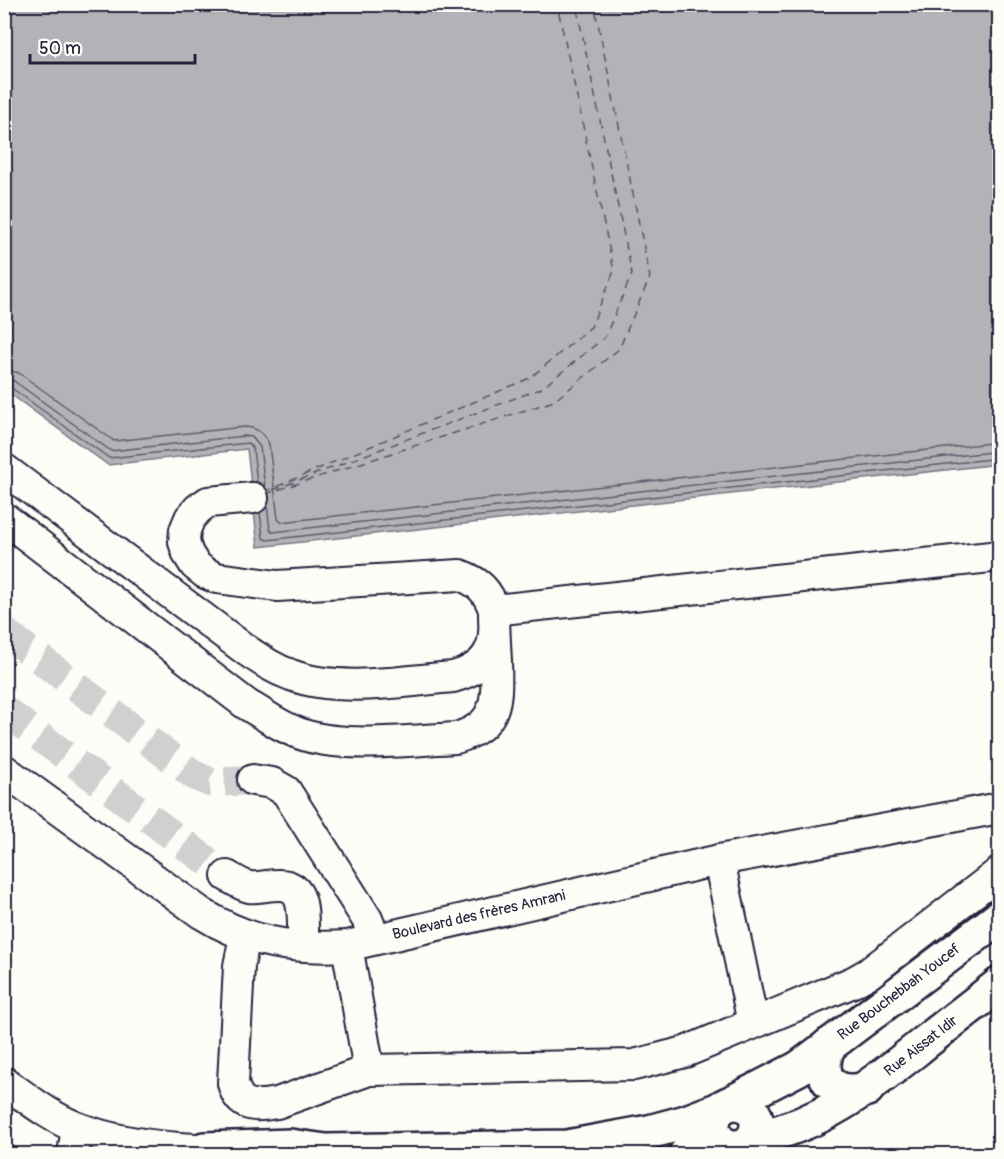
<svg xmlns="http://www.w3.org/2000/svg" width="1004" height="1159" viewBox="0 0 1004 1159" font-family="Pangolin,sans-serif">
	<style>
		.water { fill: #b2b2b7; stroke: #787885; stroke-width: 1.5 }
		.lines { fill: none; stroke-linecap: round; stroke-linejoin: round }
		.shore { stroke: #5c5c6d; stroke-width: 1.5 }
		.ferry { stroke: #545466; stroke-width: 1.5; stroke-dasharray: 8 6; stroke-linecap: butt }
		.minor-tunnel { stroke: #d1d0d1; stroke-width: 30; stroke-dasharray: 30 15; stroke-linecap: butt }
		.minor-casing { stroke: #22223b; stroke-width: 34 }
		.major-casing { stroke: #22223b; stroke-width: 38 }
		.minor { stroke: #fdfcf7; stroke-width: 30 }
		.major { stroke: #fdfcf7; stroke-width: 33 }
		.labels { text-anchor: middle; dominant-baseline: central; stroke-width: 5; stroke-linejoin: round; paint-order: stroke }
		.street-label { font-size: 15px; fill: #22223b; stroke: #fdfcf7 }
	</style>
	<rect width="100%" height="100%" fill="#fdfcf7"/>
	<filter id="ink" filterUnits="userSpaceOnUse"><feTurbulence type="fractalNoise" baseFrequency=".0167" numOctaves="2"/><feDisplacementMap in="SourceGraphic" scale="12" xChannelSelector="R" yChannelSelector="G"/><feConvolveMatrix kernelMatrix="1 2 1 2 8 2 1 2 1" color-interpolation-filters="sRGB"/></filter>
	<g filter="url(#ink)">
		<path class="water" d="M5 5H999V464L258 547 247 449 108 465 5 390Z"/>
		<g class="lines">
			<g class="shore">
				<path d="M4 369 19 373 114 441 244 427C256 427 264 433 269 444L278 519 281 522 1000 442"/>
				<path d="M4 378 14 381 111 451 244 436 252 437 260 447 265 487"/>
				<path d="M4 386 10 387 109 458 248 443 253 449 257 482"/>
				<path d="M267 506 270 529 273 532 1000 451"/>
				<path d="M260 512 263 538 267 540 1000 458"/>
			</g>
			<g class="ferry">
				<path d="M273 490 542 388 605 337 632 274 576 4"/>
				<path d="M264 492 530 378 591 327 614 271 557 4"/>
				<path d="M265 494 554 401 619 349 650 277 594 4"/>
			</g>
			<g class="minor-tunnel">
				<path d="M4 632 194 775 209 782 253 780"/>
				<path d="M4 710 227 876"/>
			</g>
			<g class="minor-casing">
				<g id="minor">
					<path d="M4 469 246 650C261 660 274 669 291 675 338 693 404 681 453 677 476 671 493 658 494 633"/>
					<path d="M4 518 246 704C265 715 285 730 307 736 349 748 412 740 456 738 499 726 497 699 496 661 495 644 494 627 494 610 488 591 479 582 460 575L277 586 217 578 205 573 195 565 188 554 184 542 185 530 190 518 198 509 208 502 253 498"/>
					<path d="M494 610 1000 556"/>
					<path d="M4 770 201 913C249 943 291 949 347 946L719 860 1000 808"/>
					<path d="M253 780 272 783 286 791 367 919 375 939"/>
					<path d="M719 860 753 1023"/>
					<path d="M227 876C234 880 241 885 249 887 267 889 294 874 301 903 304 916 303 932 303 946"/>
					<path d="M245 936 239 966 233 1083C239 1108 254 1107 277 1103L369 1070 634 1065 685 1052 853 982 869 973 1000 872"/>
					<path d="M347 946 369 1070"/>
					<path d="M4 1082C27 1098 50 1117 76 1127 114 1142 156 1147 196 1149"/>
					<path d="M73 1154 77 1128"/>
				</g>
			</g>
			<g class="major-casing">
				<g id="major">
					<path d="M829 1045C815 1077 832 1098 867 1089"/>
					<circle cx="735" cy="1125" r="22"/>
					<path d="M729 1104 799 1068 1000 917"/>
					<path d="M754 1138C819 1126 867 1089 917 1049 944 1027 972 1006 1000 984"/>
					<path d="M204 1149 290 1146 326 1151 567 1147 649 1132 686 1122 720 1109"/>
					<path d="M686 1154 727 1146"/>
				</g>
			</g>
			<use href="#minor" class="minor"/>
			<use href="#major" class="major"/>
		</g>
	</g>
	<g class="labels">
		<g class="street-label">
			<text transform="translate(479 915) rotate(-13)">Boulevard des frères Amrani</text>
			<text transform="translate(899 992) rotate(-37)">Rue Bouchebbah Youcef</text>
			<text transform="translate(921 1046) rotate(-38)">Rue Aissat Idir</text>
		</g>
	</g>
	<rect width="1004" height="1159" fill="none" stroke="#fdfcf7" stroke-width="24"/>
	<rect x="12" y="12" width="980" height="1135" fill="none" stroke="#22223b" stroke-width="2" filter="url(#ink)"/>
	<path d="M30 54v9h165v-9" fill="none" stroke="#22223b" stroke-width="3"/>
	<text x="39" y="54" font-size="18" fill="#22223b" stroke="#fdfcf7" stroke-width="4.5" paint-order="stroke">50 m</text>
</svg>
